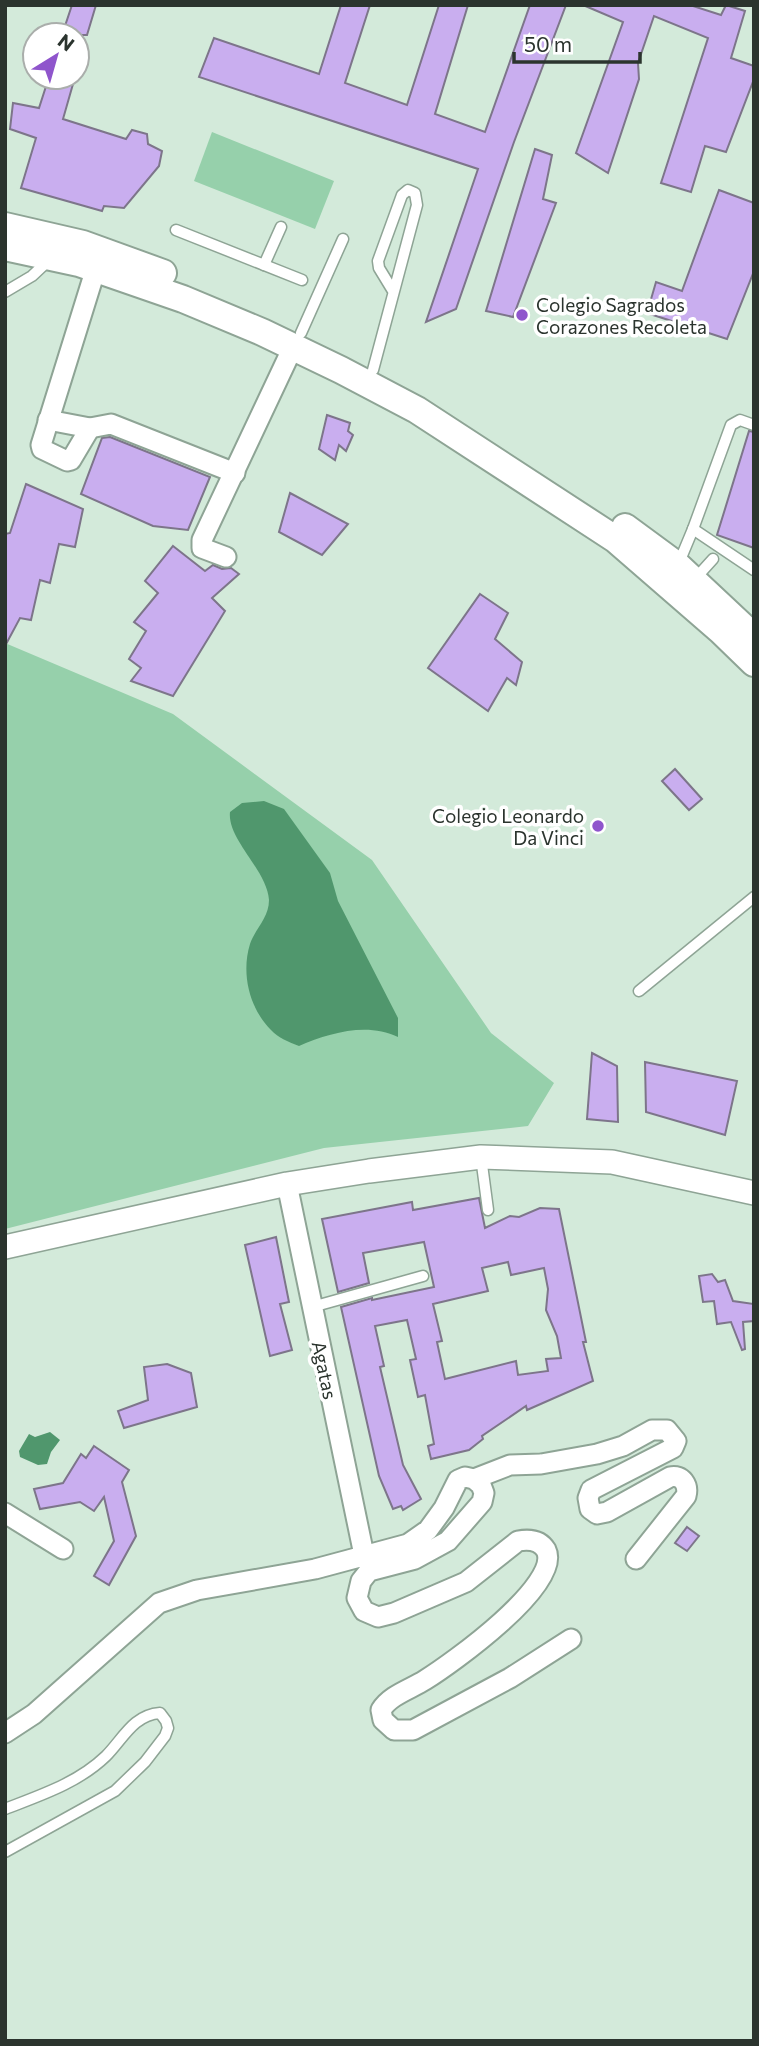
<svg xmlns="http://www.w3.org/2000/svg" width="759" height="2046" viewBox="0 0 759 2046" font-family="Commissioner,sans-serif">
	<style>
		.green { fill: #96d0ab }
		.water { fill: #50976d }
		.building { fill: #c9aeef; stroke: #7d758a; stroke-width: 2; fill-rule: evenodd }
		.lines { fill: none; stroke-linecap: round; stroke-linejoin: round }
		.service-casing { stroke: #8ea495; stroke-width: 13 }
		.minor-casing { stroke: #8ea495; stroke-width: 23 }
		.tertiary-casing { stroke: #8ea495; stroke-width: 26 }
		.secondary-casing { stroke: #8ea495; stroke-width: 30 }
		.service { stroke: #fff; stroke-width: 10 }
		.minor { stroke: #fff; stroke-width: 19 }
		.tertiary { stroke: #fff; stroke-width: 23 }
		.secondary { stroke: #fff; stroke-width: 26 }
		.poi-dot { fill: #8f55cc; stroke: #fff; stroke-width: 2.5 }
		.labels { text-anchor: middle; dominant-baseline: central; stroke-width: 7; stroke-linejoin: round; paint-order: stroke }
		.poi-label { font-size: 19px; fill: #2b342e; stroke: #fff; text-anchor: start }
		.street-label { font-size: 19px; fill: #2b342e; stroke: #fff }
	</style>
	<rect width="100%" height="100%" fill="#d3eada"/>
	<g class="green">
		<path d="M212 132 334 181 315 229 194 181Z"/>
		<path d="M5 643 173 714 372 860 491 1033 554 1083 528 1126 324 1148 5 1229Z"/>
	</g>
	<g class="water">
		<path d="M264 801 284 809 330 873 338 901 398 1018V1037C367 1022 329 1033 299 1046 289 1042 278 1038 271 1030 249 1008 241 973 250 944 255 929 269 918 269 900 267 870 227 839 230 812L242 803Z"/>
		<path d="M50 1432 60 1440 51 1452 47 1464 38 1465 20 1457 19 1451 29 1434 35 1437Z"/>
	</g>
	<g class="building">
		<path d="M72 5H96L87 35H62Z"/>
		<path d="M341 5H370L345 83 407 105 439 5H468L435 114 485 132 530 5H566L514 142 456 309 426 322 478 169 199 77 214 38 319 74Z"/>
		<path d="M583 5H690L721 15 726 5 745 11 731 58 754 66V79L726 152 705 146 691 192 661 183 708 38 654 16 638 63 639 79 608 173 576 153 623 22Z"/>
		<path d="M49 77H75L63 119 126 139 132 130 147 134 148 144 162 151 159 166 124 208 104 206 102 211 21 188 36 138 10 129 13 103 39 108Z"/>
		<path d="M535 149 552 155 543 199 556 203 513 317 486 311Z"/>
		<path d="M719 190 754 203V271L727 339 647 313 656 282 682 291Z"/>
		<path d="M327 415 350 423 348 431 353 435 346 451 339 445 335 460 319 449Z"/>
		<path d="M749 431 754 432V548L717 535Z"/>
		<path d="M110 437 210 477 188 530 153 526 81 494 102 438Z"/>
		<path d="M26 484 83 509 75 547 59 544 50 583 40 580 31 620 20 618 5 646V534L10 533Z"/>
		<path d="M290 493 348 524 322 555 279 532Z"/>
		<path d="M173 546 205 571 213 565 222 569 231 568 239 574 212 598 225 611 173 696 131 681 141 668 129 659 146 631 134 622 158 593 145 581Z"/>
		<path d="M480 594 508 613 495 639 522 662 516 685 507 678 488 711 428 668Z"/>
		<path d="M675 769 702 799 689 810 662 781Z"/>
		<path d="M592 1053 617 1066 618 1122 587 1119Z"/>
		<path d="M645 1062 737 1081 725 1135 646 1112Z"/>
		<path d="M479 1198 485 1228 510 1216 519 1217 540 1208 559 1209 586 1342H583L593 1381 527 1410 526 1406 482 1436 483 1439 469 1450 431 1459 428 1446 434 1444 425 1395 418 1397 410 1360 416 1359 407 1320 375 1326 384 1366 380 1367 403 1465 421 1499 403 1510 401 1506 393 1509 379 1476 341 1307 372 1298V1300L434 1287 424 1242 363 1253 369 1283 338 1292 322 1219 412 1202 413 1210ZM508 1262 511 1275 544 1268 548 1289 546 1310 557 1336 561 1358 546 1359 548 1371 518 1375 516 1361 445 1379 437 1342 442 1341 433 1304 488 1291 482 1268Z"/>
		<path d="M276 1237 289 1302 280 1304 292 1350 270 1356 245 1245Z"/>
		<path d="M712 1274 718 1282 725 1280 733 1301 754 1304V1321L743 1322 745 1349 742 1350 731 1322 717 1324 714 1301 703 1302 699 1276Z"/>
		<path d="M167 1364 191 1373 197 1407 124 1428 118 1411 148 1400 144 1367Z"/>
		<path d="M94 1446 129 1470 122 1482 136 1536 109 1585 94 1576 114 1541 104 1497 94 1511 80 1502 40 1509 34 1489 63 1483 81 1454 86 1458Z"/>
		<path d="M687 1527 699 1536 687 1551 675 1543Z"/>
	</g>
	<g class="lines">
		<g class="service-casing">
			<g id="service">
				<path d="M176 230 302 280"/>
				<path d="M264 265 281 227"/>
				<path d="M5 292 32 276 49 260"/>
				<path d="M301 333 343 239"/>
				<path d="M373 370 417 205 415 193 408 190 402 195 378 261 379 268 393 291"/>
				<path d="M693 529 754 570"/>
				<path d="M678 565 693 529 731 425 740 420 754 425"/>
				<path d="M694 580 713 559"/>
				<path d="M639 991 754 897"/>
				<path d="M481 1157 488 1210"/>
				<path d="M312 1307 423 1276"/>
				<path d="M5 1809C41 1795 78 1783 106 1756 123 1739 133 1715 160 1713L166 1721 168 1728 165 1736 145 1762 115 1791 5 1852"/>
			</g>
		</g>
		<g class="minor-casing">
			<g id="minor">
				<path d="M48 420 90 428 111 424 235 473"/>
				<path d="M90 428 71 460 67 461 42 449 41 445 96 268"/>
				<path d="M226 557 202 548V540L293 347"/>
				<path d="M287 1184 364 1555"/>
				<path d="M474 1479 510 1465 541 1464 597 1454 623 1446 652 1430H667L676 1441 673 1448 591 1490 588 1498 590 1509 597 1514 607 1512 670 1477C682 1474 689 1485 686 1496L636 1559"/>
				<path d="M5 1513 63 1549"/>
				<path d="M5 1733 34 1714 159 1603 197 1590 315 1569 408 1544 428 1530 444 1508 458 1480 465 1477 474 1479 481 1485 484 1493 482 1502 448 1541 415 1559 369 1571 361 1581 357 1598 364 1611 378 1617 394 1613 466 1582 518 1541C529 1539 540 1540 546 1550 563 1584 451 1664 425 1680 411 1689 390 1695 381 1710L383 1720 394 1730H413L510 1678 571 1639"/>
			</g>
		</g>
		<g class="tertiary-casing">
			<path id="tertiary" d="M5 1247 287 1184 369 1171 481 1157 612 1162 754 1193"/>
		</g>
		<g class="secondary-casing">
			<g id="secondary">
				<path d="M5 226 83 244 163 273"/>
				<path d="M5 247 79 263 183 299 262 332 341 370 417 410 615 539 721 631 754 663"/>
				<path d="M625 527 678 566 754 637"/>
			</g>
		</g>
		<use href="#service" class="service"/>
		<use href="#minor" class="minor"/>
		<use href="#tertiary" class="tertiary"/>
		<use href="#secondary" class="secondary"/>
	</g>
	<g class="poi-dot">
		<circle cx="522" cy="315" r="7"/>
		<circle cx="598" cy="826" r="7"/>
	</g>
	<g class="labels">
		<g class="poi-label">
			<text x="536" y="304">Colegio Sagrados<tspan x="536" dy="22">Corazones Recoleta</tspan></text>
			<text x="584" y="815" text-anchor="end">Colegio Leonardo<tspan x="584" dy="22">Da Vinci</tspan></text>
		</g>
		<g class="street-label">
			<text transform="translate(325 1370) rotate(78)">Agatas</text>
		</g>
	</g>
	<rect width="759" height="2046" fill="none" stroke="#2b342e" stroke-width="14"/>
	<g transform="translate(56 56) rotate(37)"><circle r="33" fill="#ffffff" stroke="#aaaeab" stroke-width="2"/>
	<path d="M0-5L12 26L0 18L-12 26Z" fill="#8f55cc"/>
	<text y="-10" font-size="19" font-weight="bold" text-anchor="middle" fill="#2b342e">N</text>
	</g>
	<path d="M514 52v10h126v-10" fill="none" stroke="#2b342e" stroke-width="3.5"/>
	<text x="524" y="52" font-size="21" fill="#2b342e" stroke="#ffffff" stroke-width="5" paint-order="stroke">50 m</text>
</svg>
